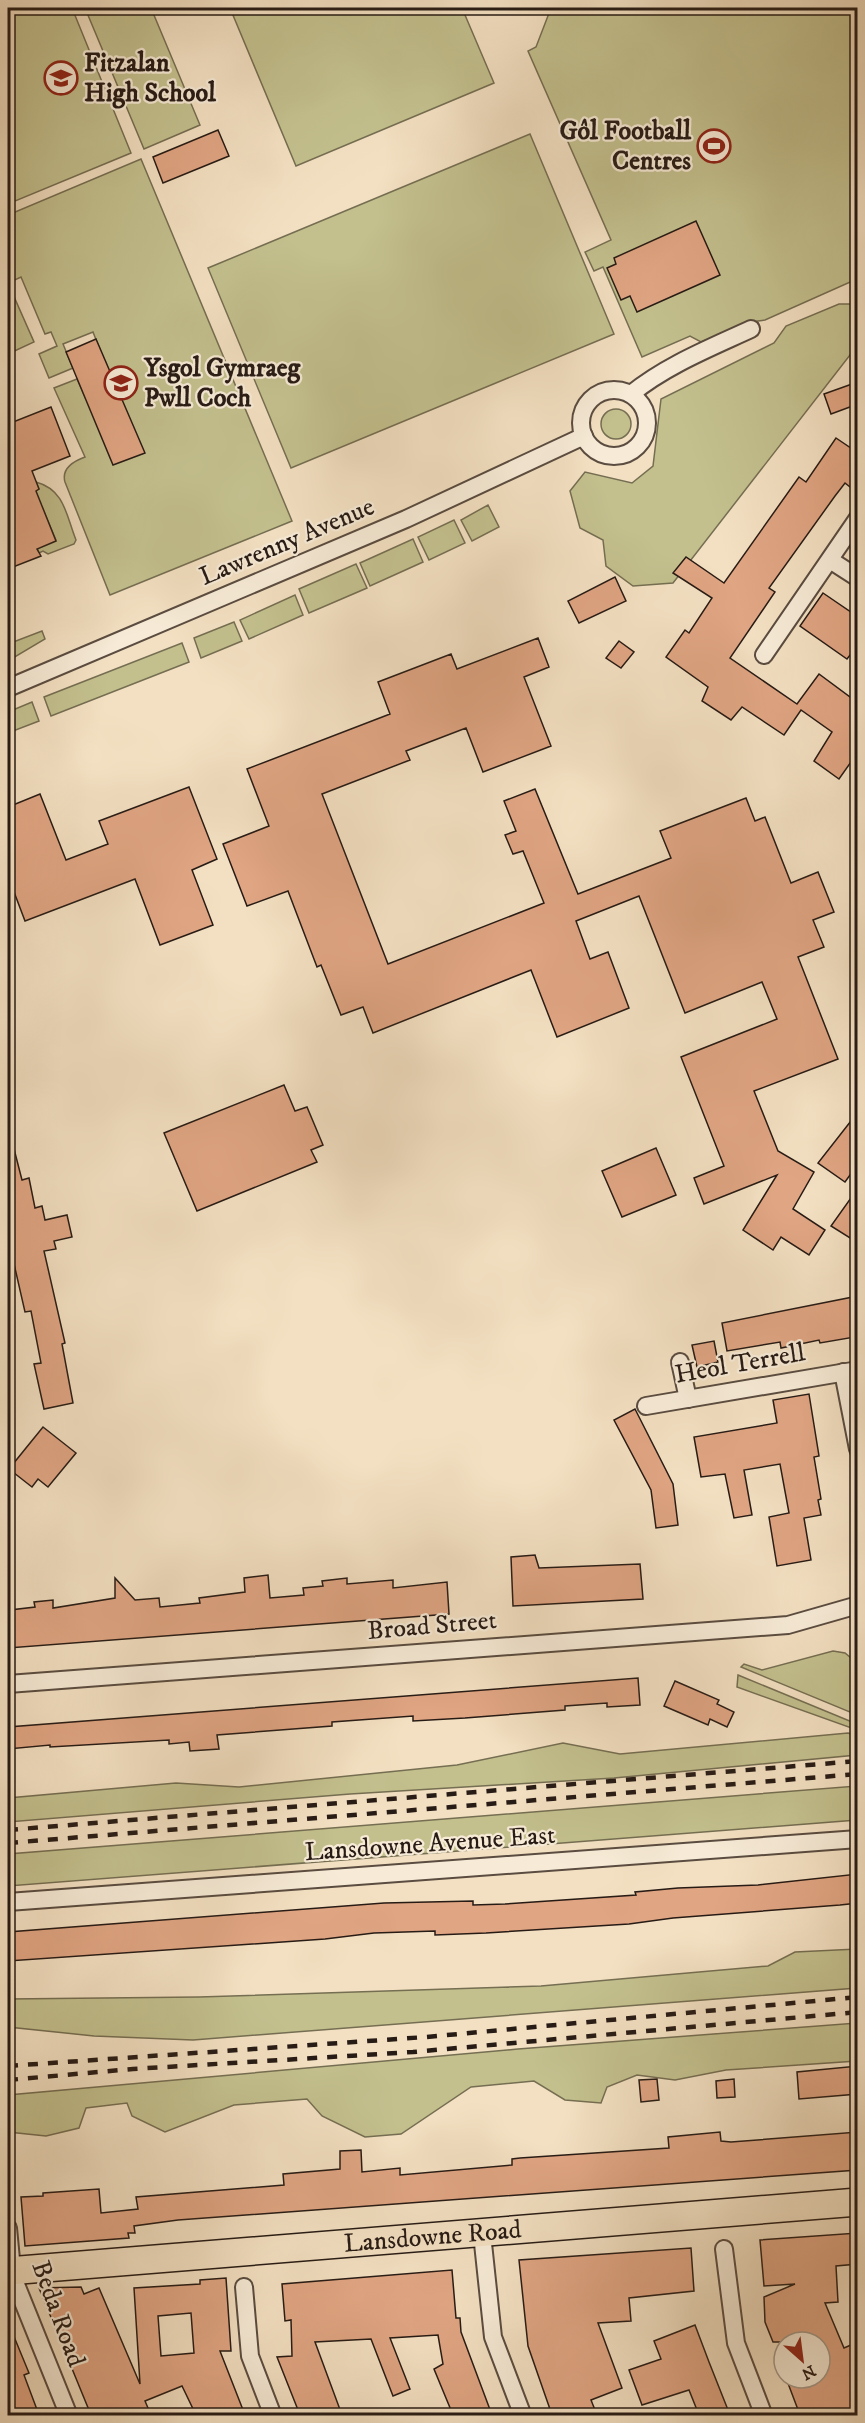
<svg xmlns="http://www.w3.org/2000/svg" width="865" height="2423" viewBox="0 0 865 2423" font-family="'IM FELL DW Pica',serif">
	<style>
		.green { fill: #c3c08e; stroke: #756e52; stroke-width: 1.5 }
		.building { fill: #e0a583; stroke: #271b15; stroke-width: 1.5; fill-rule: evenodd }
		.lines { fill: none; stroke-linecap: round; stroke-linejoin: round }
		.minor-casing { stroke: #5a4c40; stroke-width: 20 }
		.primary-casing { stroke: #271b15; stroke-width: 30 }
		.minor { stroke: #f7ebd7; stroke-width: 16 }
		.primary { stroke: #f3e0c2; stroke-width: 27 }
		.rail { stroke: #271b15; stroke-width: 4.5; stroke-dasharray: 10 10; stroke-linecap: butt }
		.labels { text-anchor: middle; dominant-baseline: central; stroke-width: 4.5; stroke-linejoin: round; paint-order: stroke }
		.poi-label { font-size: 26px; font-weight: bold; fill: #271b15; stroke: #f7ebd7; text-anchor: start }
		.street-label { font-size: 26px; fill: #271b15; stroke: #f7ebd7 }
	</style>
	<rect width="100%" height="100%" fill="#f3e0c2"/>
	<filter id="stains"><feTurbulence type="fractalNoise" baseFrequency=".00333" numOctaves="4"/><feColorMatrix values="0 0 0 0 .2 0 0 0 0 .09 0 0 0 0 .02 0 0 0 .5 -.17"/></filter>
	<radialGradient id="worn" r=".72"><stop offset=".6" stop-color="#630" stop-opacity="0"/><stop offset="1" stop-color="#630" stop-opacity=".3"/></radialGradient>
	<g class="green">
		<path d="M8 8H72L131 153 8 204Z"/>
		<path d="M85 8H151L200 125 144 149Z"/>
		<path d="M230 8H462L494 83 296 166Z"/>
		<path d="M551 8H857V279L765 320 750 322 701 342 690 336 642 357 603 267 594 271 585 252 611 240 528 51 536 47Z"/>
		<path d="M530 134 614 334 291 468 208 268Z"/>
		<path d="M141 159 292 521 110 595 65 482C61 468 74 461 85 457L54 388 77 379 86 399 115 388 93 332 63 344 73 368 49 378 39 354 57 346 51 332 45 334 21 277 8 283 34 342 8 354V215Z"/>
		<path d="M839 304H857V346L673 583 633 586 606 566 603 540 580 528 570 491 585 472 632 483 653 466 661 399 774 343 786 326Z"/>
		<circle cx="616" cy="424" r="15"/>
		<path d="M36 482C65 490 66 515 76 540L74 544 48 554 43 551 39 553 37 548 56 540 42 507 23 496 39 489Z"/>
		<path d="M488 505 499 527 472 541 461 520Z"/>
		<path d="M454 520 465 543 429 560 418 537Z"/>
		<path d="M413 539 423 562 370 586 360 563Z"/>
		<path d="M356 564 367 588 309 613 299 589Z"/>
		<path d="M295 595 303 615 249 639 240 620Z"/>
		<path d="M234 622 242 641 201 658 194 638Z"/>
		<path d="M42 631 45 639 8 661V644Z"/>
		<path d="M182 643 189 662 51 716 44 697Z"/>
		<path d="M32 702 39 721 8 733V712Z"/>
		<path d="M833 1651 845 1653 857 1663V1715L741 1667 744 1664 762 1670Z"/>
		<path d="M738 1675 857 1724V1730L737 1687Z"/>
		<path d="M848 1733 857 1736V1755L614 1778 350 1794 8 1822V1798L176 1783 239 1787 457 1765 563 1743 620 1754Z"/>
		<path d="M857 1786V1820L8 1886V1854Z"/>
		<path d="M857 1949V1988L193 2040 94 2036 8 2027V1999L199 1997 541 1986 768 1966 795 1952Z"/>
		<path d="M857 2023V2061L726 2070 675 2080 637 2075 607 2087 601 2103 565 2100 534 2081 471 2087 401 2134 365 2137 322 2116 307 2099 234 2105 165 2132 132 2116 127 2103 86 2108 79 2128 46 2136 8 2132V2095L518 2049Z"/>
	</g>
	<g class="building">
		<path d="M218 130 229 156 163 183 153 157Z"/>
		<path d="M696 221 720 275 637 312 630 296 621 300 607 268 616 264 614 258Z"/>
		<path d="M96 339 145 453 113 465 66 352Z"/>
		<path d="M852 384 858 404 831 414 824 394Z"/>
		<path d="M51 407 70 456 32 471 39 489 36 491 56 541 37 549 41 556 8 569V424Z"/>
		<path d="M836 438 858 453V476L850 487 845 483 835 496 769 588 775 592 730 658 797 704 819 674 858 703V752L839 779 814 761 832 732 801 710 784 735 742 707 731 720 702 701 708 687 666 657 685 630 689 633 712 598 673 573 686 557 724 583 799 477 806 482Z"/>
		<path d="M615 577 626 601 579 623 568 601Z"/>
		<path d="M823 593 858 617V645L847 659 800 626Z"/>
		<path d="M538 638 549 667 524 677 551 746 483 772 466 728 406 751 410 760 322 794 388 964 544 903 523 851 513 854 505 835 516 831 504 801 535 789 578 894 671 858 660 831 746 798 755 821 765 817 791 883 818 872 834 912 813 920 824 947 798 957 838 1059 754 1091 778 1151 814 1172 793 1209 825 1230 809 1255 781 1237 773 1250 743 1230 777 1175 704 1204 694 1178 724 1166 681 1057 777 1019 762 982 685 1013 639 896 576 921 590 959 608 952 629 1008 557 1037 531 970 373 1033 363 1007 341 1015 321 965 317 967 288 891 247 906 223 844 269 826 247 769 390 714 378 682 451 654 457 669Z"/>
		<path d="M619 641 634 652 621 668 606 658Z"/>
		<path d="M189 787 217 859 192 870 213 925 160 945 135 879 25 921 8 876V807L40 794 66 860 108 844 99 821Z"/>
		<path d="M284 1085 295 1111 307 1107 323 1145 311 1150 317 1162 197 1211 164 1133Z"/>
		<path d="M858 1112V1164L845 1182 818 1163Z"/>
		<path d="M13 1145 22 1180 29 1178 35 1208 42 1206 45 1220 67 1215 72 1237 54 1241 56 1249 44 1251 65 1343 62 1344 73 1403 44 1409 34 1364 41 1363 31 1311 25 1312 12 1255 10 1256 8 1247V1146Z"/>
		<path d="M656 1148 676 1195 622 1217 602 1171Z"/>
		<path d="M858 1188V1243L831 1226Z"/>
		<path d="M858 1296V1332H854L855 1337 820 1343 819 1340 781 1348 780 1342 727 1351 722 1323Z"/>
		<path d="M714 1341 718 1362 697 1367 692 1345Z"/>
		<path d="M809 1394 819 1456 814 1457 821 1499 818 1500 821 1515 804 1518 811 1560 777 1566 769 1517 789 1513 780 1464 744 1470 752 1515 734 1518 725 1474 701 1477 694 1437 777 1423 773 1400Z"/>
		<path d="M635 1409 673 1484 678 1525 656 1528 651 1490 614 1420Z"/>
		<path d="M43 1427 76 1453 48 1487 38 1479 32 1487 9 1469Z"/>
		<path d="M535 1555 539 1568 640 1564 643 1599 513 1606 511 1557Z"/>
		<path d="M268 1575 270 1598 304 1595 303 1588 323 1586 322 1581 347 1578V1584L393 1580V1588L447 1582 449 1614 8 1648 10 1610 35 1607 34 1602 53 1600V1608L115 1598V1578L135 1600 159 1598 160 1607 200 1603 199 1598 245 1592 244 1578Z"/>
		<path d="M638 1678 640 1705 607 1707V1703L565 1706V1710L465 1718 413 1721V1716L332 1722V1726L217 1735 219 1749 190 1751 189 1742 169 1744V1740L50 1747V1745L8 1749V1727Z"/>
		<path d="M675 1681 719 1700 717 1704 734 1712 727 1727 710 1719 708 1725 664 1706Z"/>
		<path d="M858 1874V1903L840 1905 673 1918 629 1924 486 1933 435 1935V1931L374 1933 325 1939 8 1961V1932L384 1903 473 1901V1905L505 1904 636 1895 635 1892 678 1888 758 1885Z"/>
		<path d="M858 2066V2094L799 2099 797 2072Z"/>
		<path d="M657 2079 659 2100 641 2102 639 2080Z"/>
		<path d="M734 2079 735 2097 717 2098 716 2081Z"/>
		<path d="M720 2132 721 2141 731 2142 858 2132V2170L178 2220 134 2226 135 2233H128L129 2238 25 2246 21 2197 43 2196V2193L99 2189 101 2213 138 2209 136 2197 284 2185 283 2174 340 2169V2151L361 2150 362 2172 400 2168V2175L512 2165V2159L520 2158 669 2148 668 2137Z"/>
		<path d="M858 2233V2264L836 2266 838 2302 825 2303 844 2348 858 2342V2415H800L786 2378H820V2342H773L765 2322 764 2297 795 2284 764 2286 760 2240Z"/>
		<path d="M691 2248 694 2291 629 2298 631 2321 598 2323 622 2388 591 2400 597 2415H552L528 2346 519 2260Z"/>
		<path d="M452 2270 456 2318H460L461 2332 492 2415H453L434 2369 443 2364 438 2335 390 2338 410 2389 393 2396 371 2339 315 2342 342 2415H300L277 2357 292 2356 291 2320 285 2321 282 2284Z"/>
		<path d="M226 2278 231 2351H220L245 2415H196L182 2386 145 2401 151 2415H91L39 2288 81 2287 84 2294 99 2288 140 2384 134 2288 200 2284V2280ZM191 2313 194 2353 161 2356 158 2316Z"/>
		<path d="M8 2322 29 2373 24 2375 39 2415H8Z"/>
		<path d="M695 2325 709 2362 730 2415H699L689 2390 642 2405 629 2370 661 2359 654 2341Z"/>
	</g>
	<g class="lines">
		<g class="minor-casing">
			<g id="minor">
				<circle cx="614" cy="423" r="33"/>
				<path d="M631 394C667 365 710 348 751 329"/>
				<path d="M830 560 858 578"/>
				<path d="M764 655 858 518"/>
				<path d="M8 688 406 519 584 436"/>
				<path d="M680 1362 688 1399"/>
				<path d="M843 1372 858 1449"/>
				<path d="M646 1406 858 1370"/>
				<path d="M8 1684 788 1625 858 1605"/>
				<path d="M8 1902 858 1839"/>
				<path d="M8 2228 12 2270 17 2287 69 2416"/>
				<path d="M482 2234 493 2337 523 2416"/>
				<path d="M724 2249 736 2343 764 2416"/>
				<path d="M244 2287 250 2356 273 2416"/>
			</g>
		</g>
		<g class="primary-casing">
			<g id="primary">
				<path id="s1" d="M8 2271 858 2202"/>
			</g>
		</g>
		<use href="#minor" class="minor"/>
		<use href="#primary" class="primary"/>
		<g class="rail">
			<path d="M8 1830 858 1761"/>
			<path d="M8 1843 858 1774"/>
			<path d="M8 2066 426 2037 858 1997"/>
			<path d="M8 2080 133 2069 413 2052 858 2012"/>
		</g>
	</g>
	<defs>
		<g id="school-ring" transform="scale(1.725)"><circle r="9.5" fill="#f7ebd7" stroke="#8f2418" stroke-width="1.5"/><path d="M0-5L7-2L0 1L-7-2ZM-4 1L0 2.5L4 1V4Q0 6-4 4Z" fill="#8f2418"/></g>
		<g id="stadium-ring" transform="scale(1.725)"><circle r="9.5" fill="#f7ebd7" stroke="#8f2418" stroke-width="1.5"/><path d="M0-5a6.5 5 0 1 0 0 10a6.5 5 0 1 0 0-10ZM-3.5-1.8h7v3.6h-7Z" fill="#8f2418"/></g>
	</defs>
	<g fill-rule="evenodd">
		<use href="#school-ring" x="61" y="78"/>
		<use href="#stadium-ring" x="714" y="146"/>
		<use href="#school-ring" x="121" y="383"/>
	</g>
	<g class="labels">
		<g class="poi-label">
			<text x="84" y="63">Fitzalan<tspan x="84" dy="30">High School</tspan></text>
			<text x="691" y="131" text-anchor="end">Gôl Football<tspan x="691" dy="30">Centres</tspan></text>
			<text x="144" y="368">Ysgol Gymraeg<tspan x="144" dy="30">Pwll Coch</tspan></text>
		</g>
		<g class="street-label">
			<text transform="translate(287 542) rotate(-23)">Lawrenny Avenue</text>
			<text transform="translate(740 1364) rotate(-10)">Heol Terrell</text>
			<text transform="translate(432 1626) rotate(-5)">Broad Street</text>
			<text transform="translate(430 1844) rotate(-4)">Lansdowne Avenue East</text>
			<text stroke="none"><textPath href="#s1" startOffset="426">Lansdowne Road</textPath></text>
			<text transform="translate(58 2314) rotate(70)">Beda Road</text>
		</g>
	</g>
	<rect width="865" height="2423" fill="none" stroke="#f3e0c2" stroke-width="30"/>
	<rect x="9" y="9" width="847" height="2405" fill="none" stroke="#271b15" stroke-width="3"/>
	<rect x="15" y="15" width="835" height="2393" fill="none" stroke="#271b15" stroke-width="1.5"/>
	<g transform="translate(802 2360) rotate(152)"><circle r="28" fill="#f7ebd7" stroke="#a49889" stroke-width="1.5"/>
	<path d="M0-4.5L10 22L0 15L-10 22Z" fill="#8f2418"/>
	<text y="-9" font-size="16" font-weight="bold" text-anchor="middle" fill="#271b15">N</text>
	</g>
	<rect width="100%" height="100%" filter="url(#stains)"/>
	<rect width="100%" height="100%" fill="url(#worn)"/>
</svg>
